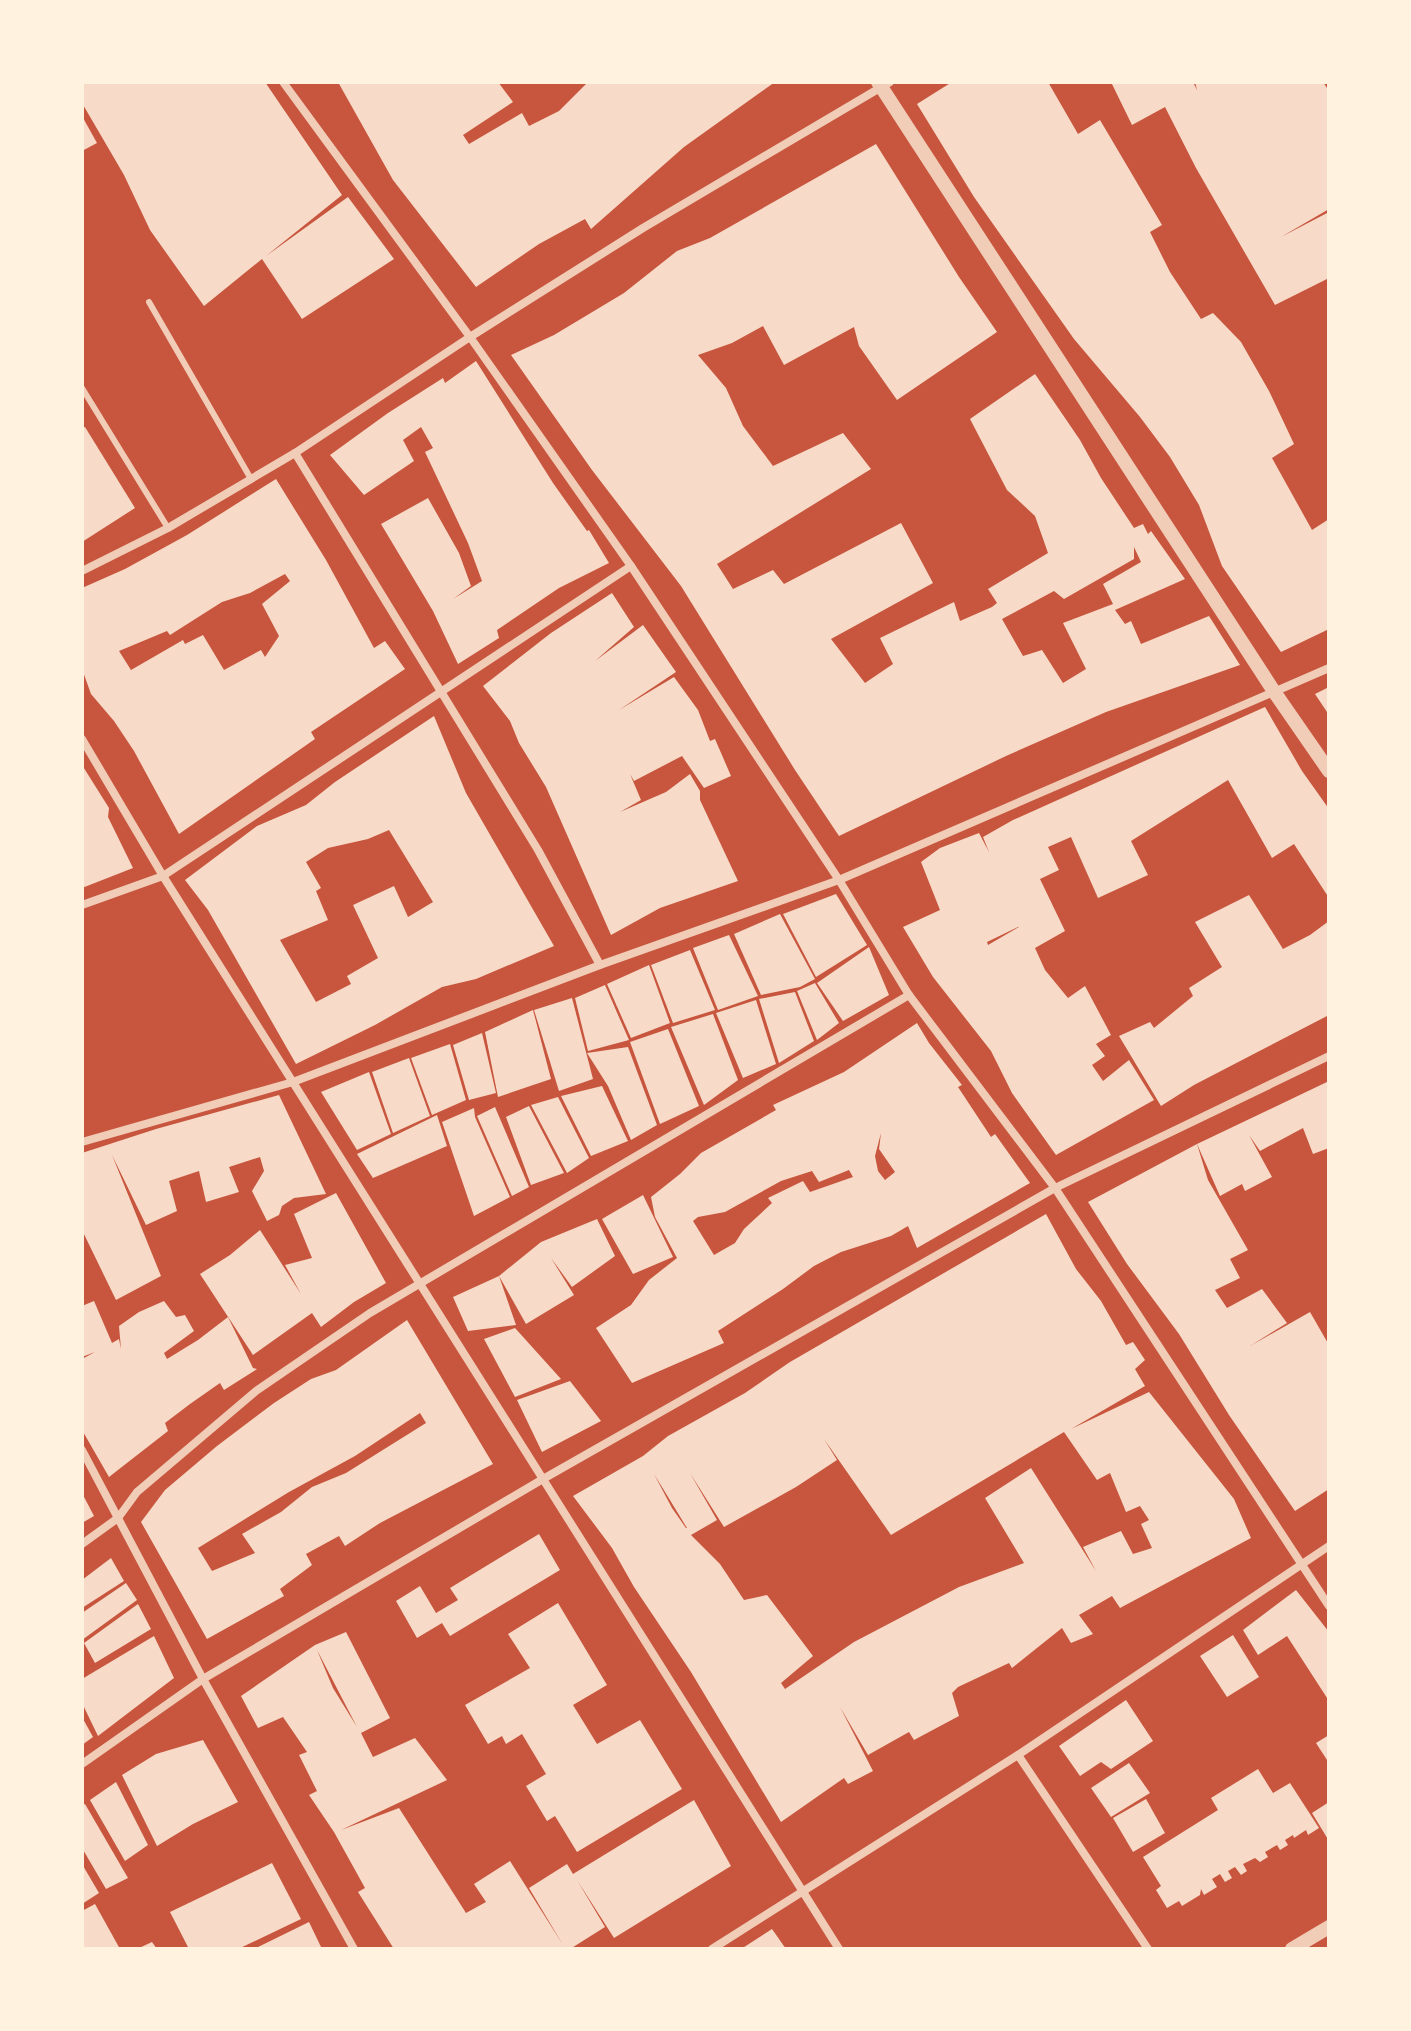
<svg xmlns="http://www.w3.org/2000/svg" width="1411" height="2031" viewBox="0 0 1411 2031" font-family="'Golos Text',sans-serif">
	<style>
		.building { fill: #f7dbc8; fill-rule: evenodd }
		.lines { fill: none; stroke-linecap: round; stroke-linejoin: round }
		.service { stroke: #f1ccb7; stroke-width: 6 }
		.minor { stroke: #f1ccb7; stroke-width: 8 }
		.tertiary { stroke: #f1ccb7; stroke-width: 14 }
	</style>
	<rect width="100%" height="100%" fill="#c8553d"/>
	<g class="building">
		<path d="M82 82H265L342 195 266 256 348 197 394 259 302 319 262 259 204 306 150 230 124 175 82 103Z"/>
		<path d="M338 82H498L513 102 463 135 469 144 522 113 529 126 559 111 588 82H775L684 147 591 229 585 219 539 244 476 287 393 180Z"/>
		<path d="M952 82H1048L1078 134 1100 120 1162 225 1150 232 1170 272 1201 319 1213 313 1241 342 1269 391 1294 444 1272 458 1312 530 1329 519V629L1281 652 1222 566 1199 505 1170 457 1140 417 1074 339 974 197 917 104Z"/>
		<path d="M1111 82H1193L1197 90 1195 82H1323L1329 91V209L1281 237 1329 212V278L1275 305 1196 168 1165 107 1132 125Z"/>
		<path d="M82 116 97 143 82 151Z"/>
		<path d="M876 144 959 277 997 332 897 400 859 346 854 327 784 365 763 326 732 343 698 355 726 388 743 426 773 466 843 433 871 469 717 564 733 589 773 570 784 584 901 523 933 583 831 639 865 683 893 664 880 638 954 602 960 621 992 607 997 603 988 589 1048 553 1035 516 1007 490 970 419 1035 374 1080 440 1101 478 1134 528 1143 524 1148 534 1151 531 1185 579 1115 610 1125 624 1131 621 1141 644 1209 616 1240 665 1106 712 1006 756 839 836 795 770 681 586 592 470 511 355 554 335 624 293 677 251 710 238ZM1134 547 1141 562 1103 584 1113 604 1063 623 1086 669 1063 683 1042 650 1023 656 1002 619 1054 591 1064 599 1134 559Z"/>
		<path d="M476 361 553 483 587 531 589 530 609 563 559 588 497 630 499 638 458 664 433 611 381 524 428 498 459 553 471 586 453 599 482 581 468 543 425 452 433 448 421 427 403 440 414 461 364 495 330 455 388 413 443 378 445 383Z"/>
		<path d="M85 427 135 508 82 542V428Z"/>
		<path d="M276 479 326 560 374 648 385 641 405 669 311 732 315 739 179 834 134 751 114 721 91 694 82 669V588L125 569 187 535ZM285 574 290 581 262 604 279 636 265 657 261 650 224 670 203 635 185 644 183 640 131 670 119 651 167 631 170 635 222 602 250 593Z"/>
		<path d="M612 593 634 627 595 661 643 625 676 672 619 710 674 677 698 710 710 741 715 739 731 776 704 788 682 756 634 781 630 774 641 800 620 812 666 792 690 774 700 791V800L738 881 660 908 611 935 546 787 519 743 510 721 483 686 551 633Z"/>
		<path d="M1329 687V715L1315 694Z"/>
		<path d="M1265 707 1302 771 1329 809V898L1294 844 1272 858 1228 780 1131 841 1148 875 1098 898 1071 837 1048 847 1059 870 1040 879 1065 931 1035 948 1045 970 1068 998 1085 986 1111 1035 1096 1044 1105 1056 1092 1065 1103 1081 1129 1060 1154 1100 1056 1155 1012 1093 991 1051 933 977 903 927 940 910 921 862 940 848 979 833 989 852 983 837 1013 820ZM1018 927H1019L988 945 987 942Z"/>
		<path d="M434 716 466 793 554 946 476 979 442 987 375 1025 296 1064 208 910 185 880 257 826 306 805 335 782ZM389 830 433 902 408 917 394 886 353 905 378 958 347 976 351 984 316 1002 280 940 328 920 316 891 321 888 306 862 328 848 368 839Z"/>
		<path d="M82 765 109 808 108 817 133 868 82 888Z"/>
		<path d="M836 894 867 945 816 977 783 914Z"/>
		<path d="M1249 895 1283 949 1310 935 1329 921V1015L1194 1085 1161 1106 1119 1036 1150 1022 1154 1028 1193 996 1189 988 1222 967 1195 922Z"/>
		<path d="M780 914 815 979 800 987 761 995 734 934Z"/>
		<path d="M729 935 758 996 718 1010 693 948Z"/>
		<path d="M869 947 889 995 843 1021 817 983Z"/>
		<path d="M690 950 715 1010 673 1023 651 965Z"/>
		<path d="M649 965 670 1023 631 1038 607 984Z"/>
		<path d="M815 983 839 1023 817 1040 797 991Z"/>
		<path d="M605 985 629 1040 588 1051 575 998Z"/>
		<path d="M795 992 814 1041 779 1063 759 999Z"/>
		<path d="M572 998 593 1079 559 1091 534 1010Z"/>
		<path d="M756 1000 776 1064 743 1078 716 1013Z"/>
		<path d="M533 1010 551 1079 498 1097 485 1032Z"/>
		<path d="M713 1014 738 1080 704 1105 671 1027Z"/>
		<path d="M917 1023 929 1043 962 1085 958 1087 991 1137 995 1134 1030 1183 917 1248 908 1226 891 1236 841 1252 814 1266 783 1289 718 1331 724 1343 632 1383 596 1328 631 1305 649 1280 677 1258 655 1217 651 1197 680 1174 701 1153 776 1110 773 1105 844 1072ZM881 1133 879 1149 895 1172 885 1180 878 1171 875 1156ZM849 1170 853 1177 810 1192 803 1181 768 1198 772 1203 744 1229 735 1243 714 1255 693 1221 698 1217 725 1212 781 1181 812 1171 819 1182Z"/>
		<path d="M668 1029 699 1106 660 1124 630 1042Z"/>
		<path d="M482 1033 496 1093 469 1100 453 1045Z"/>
		<path d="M450 1044 466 1100 432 1115 411 1058Z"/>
		<path d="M628 1047 657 1125 631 1140 608 1086 587 1053Z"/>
		<path d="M409 1058 430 1116 393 1133 372 1072Z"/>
		<path d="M369 1072 391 1134 357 1150 321 1092Z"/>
		<path d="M1329 1081V1148L1313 1154 1303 1128 1260 1151 1249 1135 1272 1177 1245 1191 1242 1184 1220 1196 1197 1144Z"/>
		<path d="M602 1086 628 1141 591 1156 561 1096Z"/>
		<path d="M279 1095 326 1194 294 1198 282 1206 279 1215 267 1221 252 1191 264 1171 260 1157 229 1167 239 1192 206 1202 199 1171 169 1181 177 1211 146 1225 112 1155 161 1276 116 1300 82 1230V1153L156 1129Z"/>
		<path d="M558 1097 589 1158 567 1173 531 1105Z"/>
		<path d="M529 1106 564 1173 531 1185 506 1117Z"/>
		<path d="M495 1107 529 1187 512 1196 477 1116Z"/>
		<path d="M474 1108 475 1117 510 1197 474 1216 442 1122Z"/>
		<path d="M437 1115 447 1146 373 1178 357 1154Z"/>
		<path d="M1197 1144 1208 1180 1248 1250 1230 1259 1240 1278 1215 1290 1227 1308 1262 1289 1287 1323 1250 1346 1310 1312 1329 1345V1489L1295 1511 1229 1415 1179 1334 1127 1264 1088 1202Z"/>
		<path d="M336 1193 386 1283 354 1302 321 1327 312 1313 253 1355 200 1274 230 1255 260 1230 301 1294 285 1265 312 1258 294 1214Z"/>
		<path d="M643 1195 673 1257 633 1274 602 1219Z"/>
		<path d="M1046 1214 1076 1269 1101 1301 1126 1345 1133 1342 1145 1360 1135 1369 1145 1386 1071 1429 1149 1392 1234 1499 1251 1538 1120 1608 1112 1596 1079 1615 1093 1634 1071 1643 1062 1628 1012 1668 1009 1663 958 1687 952 1693 959 1716 914 1740 909 1732 868 1755 840 1707 873 1771 848 1784 844 1778 781 1822 691 1672 634 1587 612 1548 573 1496 643 1456 668 1436 745 1393 790 1362ZM1064 1432 1097 1480 1110 1473 1126 1512 1140 1506 1149 1520 1141 1524 1152 1548 1133 1554 1121 1531 1083 1547 1096 1571 1031 1468 985 1498 1024 1563 959 1587 854 1642 785 1689 781 1683 813 1656 767 1595 744 1600 720 1564 691 1535 717 1520 690 1473 724 1527 796 1487 837 1460 824 1439 891 1535ZM654 1474 687 1528H686L672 1508Z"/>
		<path d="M597 1219 615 1256 572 1287 551 1258 574 1295 526 1324 499 1276 516 1325 468 1331 453 1297 499 1276 541 1242Z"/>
		<path d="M94 1301 112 1343 119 1339 121 1349 119 1326 139 1312 164 1301 176 1317 185 1315 194 1331 164 1353 167 1359 198 1340 228 1317 253 1368 257 1369 224 1390 220 1383 190 1404 165 1423 168 1431 109 1477 82 1430V1359L95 1352 82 1357V1306Z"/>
		<path d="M407 1320 493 1464 380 1523 345 1546 339 1536 306 1554 312 1565 280 1589 284 1596 207 1639 141 1522 165 1490 217 1446 274 1403 311 1379 336 1370ZM420 1413 426 1423 346 1473 312 1487 281 1512 242 1534 255 1553 212 1571 198 1548 289 1492 355 1456Z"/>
		<path d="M515 1328 561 1379 515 1397 484 1339Z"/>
		<path d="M570 1381 601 1421 542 1452 517 1400Z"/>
		<path d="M82 1493 94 1516 82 1523Z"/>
		<path d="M539 1534 560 1570 450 1636 442 1623 417 1638 396 1601 420 1586 436 1613 458 1600 450 1588Z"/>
		<path d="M111 1558 124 1581 82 1608V1580Z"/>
		<path d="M126 1583 137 1600 82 1640V1613Z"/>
		<path d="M1296 1590 1329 1632V1701L1287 1636 1258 1655 1243 1630Z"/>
		<path d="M558 1603 607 1685 573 1705 597 1744 640 1720 682 1789 577 1852 555 1816 547 1821 526 1786 546 1774 522 1734 506 1744 502 1736 488 1744 465 1705 530 1668 508 1634Z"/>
		<path d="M138 1604 151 1629 95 1663 84 1643Z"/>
		<path d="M346 1632 390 1718 361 1733 373 1757 415 1738 447 1780 341 1830 399 1808 466 1913 486 1902 474 1884 510 1861 563 1945 529 1888 567 1864 573 1874 694 1800 731 1866 614 1938 577 1880 605 1927 570 1949H394L358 1892 365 1888 334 1832 309 1795 317 1791 299 1755 307 1752 283 1717 258 1728 241 1696 315 1645ZM317 1650 357 1727 333 1688Z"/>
		<path d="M1233 1635 1259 1677 1227 1697 1200 1656Z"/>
		<path d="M154 1636 174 1678 98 1736 82 1703V1679Z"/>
		<path d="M1126 1700 1153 1741 1111 1769 1101 1762 1080 1776 1059 1746Z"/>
		<path d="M82 1717 93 1737 82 1745Z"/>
		<path d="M1329 1735V1763L1316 1743Z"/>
		<path d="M203 1740 238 1802 193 1824 157 1846 122 1775 156 1754Z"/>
		<path d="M1129 1763 1150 1793 1111 1817 1091 1788Z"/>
		<path d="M1258 1769 1273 1793 1290 1783 1319 1828 1308 1835 1306 1830 1294 1838 1293 1835 1285 1840 1288 1845 1280 1850 1277 1845 1265 1852 1268 1857 1260 1862 1255 1858 1243 1864 1247 1871 1241 1875 1235 1867 1228 1871 1232 1878 1225 1882 1220 1874 1212 1879 1217 1887 1204 1895 1201 1889 1200 1895 1182 1906 1179 1901 1167 1908 1156 1890 1161 1886 1143 1857 1218 1810 1211 1798Z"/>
		<path d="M116 1782 148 1845 125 1861 90 1800Z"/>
		<path d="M1146 1799 1165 1833 1133 1852 1113 1818Z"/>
		<path d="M1329 1802V1841L1312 1813Z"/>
		<path d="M85 1804 128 1878 106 1889 82 1848V1805Z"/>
		<path d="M272 1863 301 1919 238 1949H189L170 1912Z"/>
		<path d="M82 1864 99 1893 82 1904Z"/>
		<path d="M95 1904 120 1949H82V1911Z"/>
		<path d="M309 1922 322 1949H254Z"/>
		<path d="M772 1929 786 1949H741Z"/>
		<path d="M152 1942 157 1949H137Z"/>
	</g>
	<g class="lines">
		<g class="service">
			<path d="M149 302 251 479"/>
			<path d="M82 388 168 528"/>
		</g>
		<g class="minor">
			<path d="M283 82 470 337 631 566 839 880 909 995 1055 1188 1329 1606"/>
			<path d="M295 453 538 850 600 965"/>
			<path d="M82 571 168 528 295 453 470 337 643 228 890 82"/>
			<path d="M82 739 163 876 839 1949"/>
			<path d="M82 905 163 876 631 566"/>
			<path d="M82 1142 293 1082 600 965 839 880 1329 668"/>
			<path d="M82 1450 203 1679 354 1949"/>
			<path d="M82 1544 118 1518 137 1492 256 1391 370 1313 909 995"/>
			<path d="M1018 1755 1148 1949"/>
			<path d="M82 1764 203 1679 543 1479 1055 1188 1329 1056"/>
			<path d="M712 1949 1018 1755 1329 1546"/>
		</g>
		<g class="tertiary">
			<path d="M878 82 1275 693 1329 771"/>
			<path d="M1292 1949 1329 1927"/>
		</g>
	</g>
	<rect width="1411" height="2031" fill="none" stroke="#fff3e0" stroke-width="168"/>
</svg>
